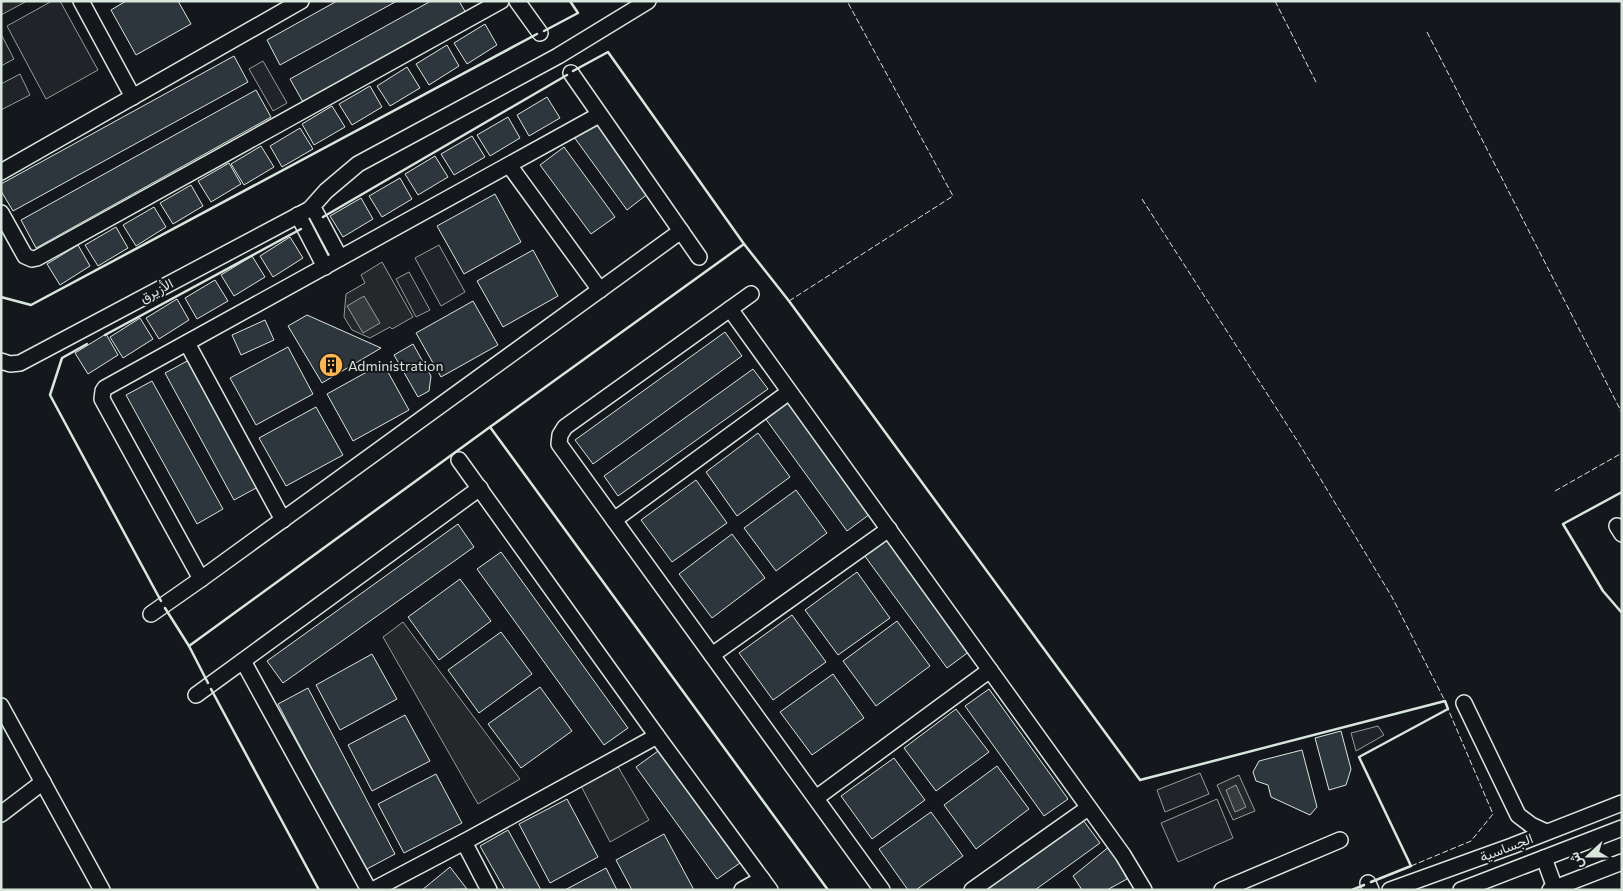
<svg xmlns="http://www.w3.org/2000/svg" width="1623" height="891" viewBox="0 0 1623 891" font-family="Commissioner,Vazirmatn,sans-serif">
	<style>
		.green { fill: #202428; stroke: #939e99 }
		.parking { fill: #24282b; stroke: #939e99 }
		.water { fill: #363b3e; stroke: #939e99 }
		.building { fill: #2c363c; stroke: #d8e6dc }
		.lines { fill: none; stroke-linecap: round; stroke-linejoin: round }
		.minor-casing { stroke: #d8e6dc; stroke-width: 18 }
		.minor { stroke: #14181c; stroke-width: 15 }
		.fence { stroke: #d8e6dc; stroke-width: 1; stroke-dasharray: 6 2.5; stroke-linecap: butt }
		.wall { stroke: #d8e6dc; stroke-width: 2.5 }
		.labels { text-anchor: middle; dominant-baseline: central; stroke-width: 4; stroke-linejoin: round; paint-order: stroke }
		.street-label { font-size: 14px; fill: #d8e6dc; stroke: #14181c }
		.poi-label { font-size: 14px; fill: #d8e6dc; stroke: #14181c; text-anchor: start }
	</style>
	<rect width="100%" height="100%" fill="#14181c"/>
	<g class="green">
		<path d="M52 1H60L98 70 46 99 7 26Z"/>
		<path d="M1 34 14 59 1 66Z"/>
		<path d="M263 61 287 103 273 111 249 69Z"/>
		<path d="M20 74 30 95 1 110V84Z"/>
		<path d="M439 245 465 292 441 306 415 258Z"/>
		<path d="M409 272 430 310 416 317 396 279Z"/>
		<path d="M1378 726 1384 735 1356 751 1351 733Z"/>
		<path d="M1200 773 1209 794 1165 812 1157 790Z"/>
		<path d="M1217 799 1233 838 1178 862 1161 823Z"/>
	</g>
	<g class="parking">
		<path d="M1 1H27L1 15Z"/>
		<path d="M382 262 413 317 392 329 390 327 370 338 352 330 344 317 346 294 365 283 361 275Z"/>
		<path d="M403 622 520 779 478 804 383 637Z"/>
		<path d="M617 765 649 820 610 842 580 784Z"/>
		<path d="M1239 775 1255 811 1233 820 1217 785Z"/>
	</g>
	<g class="water">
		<path d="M364 296 380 323 363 333 347 306Z"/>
		<path d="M1236 785 1246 807 1235 812 1226 790Z"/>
	</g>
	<g class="building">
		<path d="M126 1H178L191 24 136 55 111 10Z"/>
		<path d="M337 1H397L280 65 267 40Z"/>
		<path d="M431 1H459L466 13 303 102 290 79Z"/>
		<path d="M485 24 497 45 467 64 454 43Z"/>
		<path d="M447 45 459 66 429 85 416 64Z"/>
		<path d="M234 56 248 82 13 211 1 191V184Z"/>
		<path d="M407 67 420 88 390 106 377 86Z"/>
		<path d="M370 86 382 107 352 125 339 104Z"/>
		<path d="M256 90 271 117 36 248 21 220Z"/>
		<path d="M547 97 560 118 529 136 517 115Z"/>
		<path d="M332 106 345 127 314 145 302 124Z"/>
		<path d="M508 117 520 138 490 156 477 135Z"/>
		<path d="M597 121 649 193 627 210 574 137Z"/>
		<path d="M300 128 313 149 282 167 270 146Z"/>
		<path d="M472 136 485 157 454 175 441 154Z"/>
		<path d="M261 146 274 167 244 185 231 164Z"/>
		<path d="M564 147 615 217 591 234 540 165Z"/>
		<path d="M435 156 448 177 418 195 405 174Z"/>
		<path d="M229 163 241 184 211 202 198 181Z"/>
		<path d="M400 178 412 199 382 217 369 196Z"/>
		<path d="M191 185 203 206 173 224 160 203Z"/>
		<path d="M495 194 521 242 464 274 437 226Z"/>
		<path d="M361 198 373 219 343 237 330 216Z"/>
		<path d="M154 207 166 227 136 246 123 225Z"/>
		<path d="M116 227 128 248 98 266 85 245Z"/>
		<path d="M290 237 303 258 273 277 260 256Z"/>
		<path d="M78 245 90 266 60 285 47 264Z"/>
		<path d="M533 250 558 296 503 327 477 281Z"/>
		<path d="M252 256 265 277 234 296 221 275Z"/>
		<path d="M215 280 228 301 197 319 185 298Z"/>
		<path d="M177 299 189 320 159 339 146 318Z"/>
		<path d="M473 301 498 345 441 377 416 333Z"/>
		<path d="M307 315 381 348 322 383 288 326Z"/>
		<path d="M140 318 153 339 123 358 110 337Z"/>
		<path d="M265 320 274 340 241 355 232 335Z"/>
		<path d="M725 332 742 356 593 464 575 440Z"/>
		<path d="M106 334 118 355 88 374 75 353Z"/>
		<path d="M413 344 431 376 429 391 418 397 394 355Z"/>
		<path d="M288 347 313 394 256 425 230 378Z"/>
		<path d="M189 360 258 487 234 500 165 373Z"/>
		<path d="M383 363 409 410 353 441 327 394Z"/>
		<path d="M753 369 768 389 618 496 604 476Z"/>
		<path d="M152 381 223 509 197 524 126 395Z"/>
		<path d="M789 401 870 514 847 531 765 418Z"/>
		<path d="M316 407 343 455 286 486 259 438Z"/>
		<path d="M758 433 790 477 737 516 706 472Z"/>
		<path d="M696 480 727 523 672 562 641 520Z"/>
		<path d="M796 490 827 533 776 571 744 528Z"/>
		<path d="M458 524 474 547 283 683 267 661Z"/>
		<path d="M732 534 765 578 712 618 679 574Z"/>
		<path d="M887 538 970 651 947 668 864 555Z"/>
		<path d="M501 552 628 728 604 745 477 569Z"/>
		<path d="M857 572 890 618 838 655 805 610Z"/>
		<path d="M460 579 491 621 439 660 408 617Z"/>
		<path d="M792 615 826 662 773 700 739 653Z"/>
		<path d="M897 621 930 666 876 706 843 661Z"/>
		<path d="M501 632 532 674 479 713 448 670Z"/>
		<path d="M372 654 397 699 340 730 316 685Z"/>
		<path d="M833 674 864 718 812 755 780 712Z"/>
		<path d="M540 687 572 731 521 768 488 724Z"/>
		<path d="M308 688 395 854 365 870 278 704Z"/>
		<path d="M989 689 1068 799 1044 816 965 706Z"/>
		<path d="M956 709 989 752 936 791 904 748Z"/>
		<path d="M405 715 430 761 372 791 348 745Z"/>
		<path d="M1341 731 1351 769 1346 785 1329 790 1315 738Z"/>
		<path d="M1302 750 1317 807 1310 815 1271 797 1268 785 1256 781 1253 772 1259 761Z"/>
		<path d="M658 751 740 863 717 879 636 767Z"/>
		<path d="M894 758 925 800 872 839 841 796Z"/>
		<path d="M997 766 1029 809 976 849 944 805Z"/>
		<path d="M436 774 462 823 404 853 378 804Z"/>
		<path d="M567 799 598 857 550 883 519 824Z"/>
		<path d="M931 812 963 856 916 890H908L879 849Z"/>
		<path d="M1083 820 1100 843 1035 890H986Z"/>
		<path d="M508 830 541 890H505L480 846Z"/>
		<path d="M664 834 694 890H632L616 860Z"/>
		<path d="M1110 846 1127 879 1107 890H1082L1073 876Z"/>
		<path d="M450 867 467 889 422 890Z"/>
		<path d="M606 868 617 890H565Z"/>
	</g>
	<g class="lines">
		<g class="minor-casing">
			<g id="minor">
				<path d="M81 1 133 97"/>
				<path d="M517 1 540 33"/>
				<path d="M571 73 699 257"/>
				<path d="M509 165 600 290"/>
				<path d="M1 172 301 1"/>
				<path d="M310 209 313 210 316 213 340 258"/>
				<path d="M1 213 25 256 32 259 37 258 501 1"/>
				<path d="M298 215 325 267"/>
				<path d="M751 294 565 427 560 435 559 444 882 890"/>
				<path d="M730 309 1123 855 1144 890"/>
				<path d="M187 343 283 520"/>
				<path d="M1 361 10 364 20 363 310 209 326 191 358 164 558 56 648 1"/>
				<path d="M459 460 657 736 770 890"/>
				<path d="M614 520 789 392"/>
				<path d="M1617 526 1622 534"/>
				<path d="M201 579 102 399 103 391 105 388 599 115"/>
				<path d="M151 614 201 579 681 231"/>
				<path d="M712 655 889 529"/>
				<path d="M243 661 369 890"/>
				<path d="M196 695 480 488"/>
				<path d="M1464 703 1518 815 1531 825 1546 832"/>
				<path d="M1 706 102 890"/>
				<path d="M816 798 990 670"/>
				<path d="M1 814 43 782"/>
				<path d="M464 842 489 890"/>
				<path d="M1544 858 1555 888"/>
				<path d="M1368 883 1371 890"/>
				<path d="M373 890 464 842 657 736"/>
				<path d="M742 890 762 879"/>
				<path d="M972 890 1088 808"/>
				<path d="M1222 890 1340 840"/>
				<path d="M1390 890 1512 846 1622 803"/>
				<path d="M1461 890 1622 828"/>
				<path d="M1550 890 1622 862"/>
			</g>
		</g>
		<use href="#minor" class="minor"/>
		<g class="fence">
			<path d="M1275 1 1317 84"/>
			<path d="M1427 32 1622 413"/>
			<path d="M1142 199 1300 445 1392 597 1445 701"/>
			<path d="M789 301 953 196 847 1"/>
			<path d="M1555 491 1622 453"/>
			<path d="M1411 866 1471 841 1493 814 1448 709"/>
		</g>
		<g class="wall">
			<path d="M544 31 578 13 570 1"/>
			<path d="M573 71 608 52 744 244 789 301 1140 780 1445 701 1448 709 1359 757 1411 866 1371 882"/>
			<path d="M323 217 567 75"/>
			<path d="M744 244 490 427 828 890"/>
			<path d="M1 297 31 305 537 34"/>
			<path d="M105 335 301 229"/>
			<path d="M87 344 62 358 50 395 161 601"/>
			<path d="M1622 492 1563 524 1603 591 1622 613"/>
			<path d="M165 608 189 646 490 427"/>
			<path d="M189 646 208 683"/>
			<path d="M211 689 319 890"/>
			<path d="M1352 890 1364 885"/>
		</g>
	</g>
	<defs>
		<g id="building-disc" transform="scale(1.25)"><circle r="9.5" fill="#ffb74d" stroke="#14181c"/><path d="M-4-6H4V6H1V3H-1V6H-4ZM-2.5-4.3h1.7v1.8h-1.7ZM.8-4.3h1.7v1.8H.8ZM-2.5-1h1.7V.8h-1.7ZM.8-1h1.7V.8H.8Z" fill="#111"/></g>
	</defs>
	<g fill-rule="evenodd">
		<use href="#building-disc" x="331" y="365"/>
	</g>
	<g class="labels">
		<g class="street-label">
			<text transform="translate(156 290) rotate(-28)">الأزيرق</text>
			<text transform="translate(1506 847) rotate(-21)">الجساسية</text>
		</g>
		<g class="poi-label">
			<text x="348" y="365">Administration</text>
		</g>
	</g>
	<rect width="1623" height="891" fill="none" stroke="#d8e6dc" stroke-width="5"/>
	<g transform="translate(1588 856) rotate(249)" stroke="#14181c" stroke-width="4" paint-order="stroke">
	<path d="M0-4L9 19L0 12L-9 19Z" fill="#d8e6dc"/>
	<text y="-8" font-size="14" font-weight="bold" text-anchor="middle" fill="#d8e6dc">ش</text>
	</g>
</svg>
